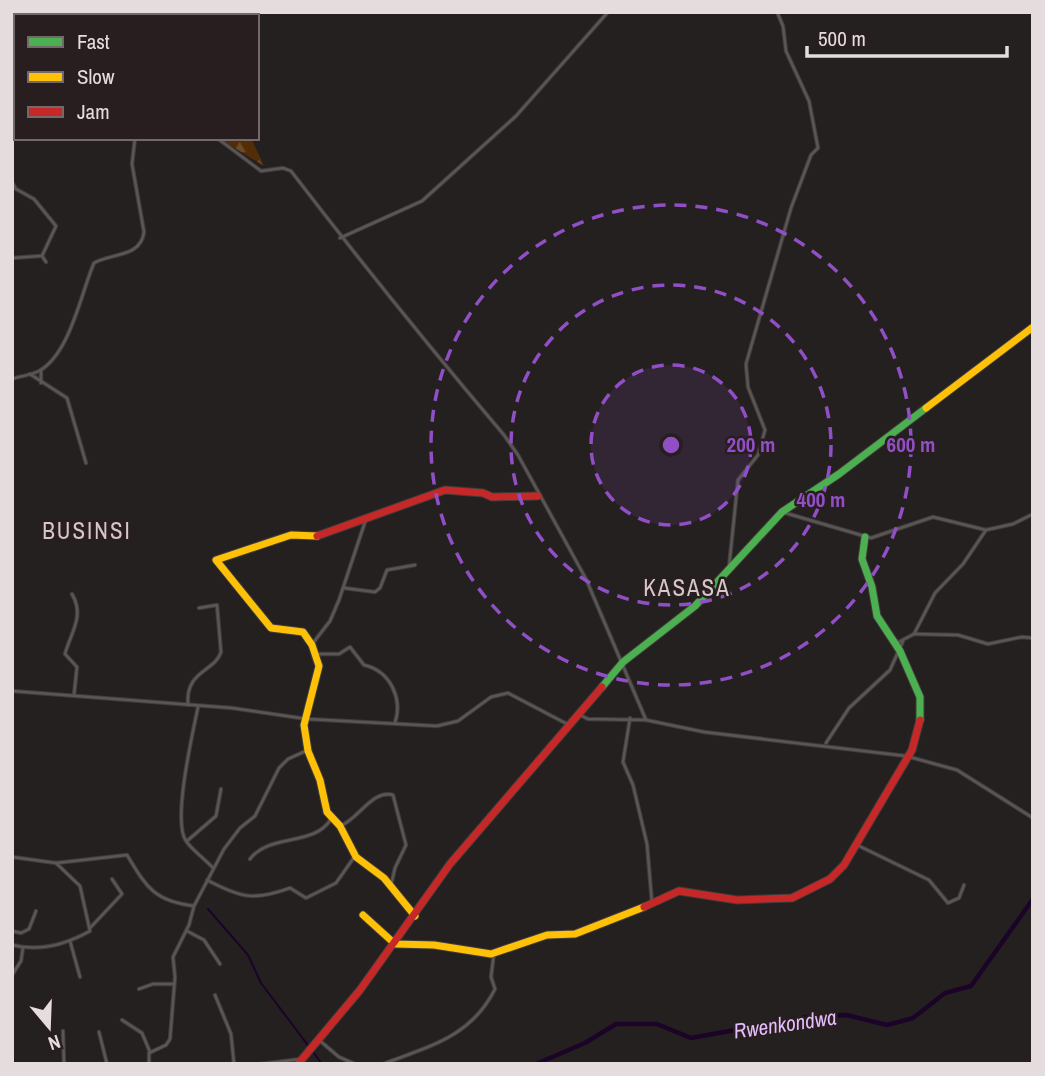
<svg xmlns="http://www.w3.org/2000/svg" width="1045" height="1076" viewBox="0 0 1045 1076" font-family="'Archivo Narrow',sans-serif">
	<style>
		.forest { fill: url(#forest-firs) }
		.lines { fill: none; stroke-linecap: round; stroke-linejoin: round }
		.stream { stroke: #1c0328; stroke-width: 2 }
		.river { stroke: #1c0328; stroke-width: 4.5 }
		.street-casing { stroke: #413c3c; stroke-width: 4.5 }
		.fast-casing { stroke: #413c3c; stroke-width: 9 }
		.slow-casing { stroke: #413c3c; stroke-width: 9 }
		.jam-casing { stroke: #413c3c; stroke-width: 9 }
		.street { stroke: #5b5656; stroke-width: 2.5 }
		.fast { stroke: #4caf50; stroke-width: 7 }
		.slow { stroke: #ffc107; stroke-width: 7 }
		.jam { stroke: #c62828; stroke-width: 7 }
		.ring { fill: none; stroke: #904fc5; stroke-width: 3.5; stroke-dasharray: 12 9 }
		.labels { text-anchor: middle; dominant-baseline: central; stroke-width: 5; stroke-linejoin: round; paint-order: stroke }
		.water-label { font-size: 21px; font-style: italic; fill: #e3bdfc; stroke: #281d1f }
		.quarter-label { font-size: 23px; letter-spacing: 2px; fill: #d5c6c8; stroke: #281d1f }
		.centre { fill: #904fc5; stroke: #281d1f; stroke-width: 3.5 }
		.ring-label { font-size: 21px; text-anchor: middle; font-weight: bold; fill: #904fc5; stroke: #281d1f; stroke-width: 5; stroke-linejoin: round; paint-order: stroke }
	</style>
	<defs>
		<pattern id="forest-firs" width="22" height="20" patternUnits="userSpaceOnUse" patternTransform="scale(1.75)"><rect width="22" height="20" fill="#532d05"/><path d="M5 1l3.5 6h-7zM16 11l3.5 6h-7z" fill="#6c4b29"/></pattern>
	</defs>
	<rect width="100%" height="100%" fill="#252020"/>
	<path class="forest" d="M220 138H251L264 166 220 139Z"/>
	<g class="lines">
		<path class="stream" d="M208 909 248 955 261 983 322 1064"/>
		<path class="river" d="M536 1064 585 1043 616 1024H657L691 1038 807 1017 847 1015 887 1025 913 1018 945 993 971 986 1033 899"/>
		<g class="street-casing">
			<g id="street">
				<path d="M18 12 22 15 30 12"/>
				<path d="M171 16 172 12"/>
				<path d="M12 71H16"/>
				<path d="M217 138 261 171 283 168 291 171C360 261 431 349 504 435L518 455 586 579 646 720"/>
				<path d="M12 140 16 132"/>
				<path d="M12 182 16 189 34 199 56 226 42 256 46 262"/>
				<path d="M340 238 422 201 516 116 608 12"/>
				<path d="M12 258 40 256"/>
				<path d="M41 370V383"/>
				<path d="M30 374 67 398 86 463"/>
				<path d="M12 379C21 376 31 375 39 371 70 354 81 293 94 263 110 253 141 258 144 232L132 164 135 138"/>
				<path d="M782 512 871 538 933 517 986 530 1013 524 1033 514"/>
				<path d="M729 567 738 480 758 455 765 430 748 387 746 364 791 208 811 155 818 148 809 101 786 51 783 26 777 12"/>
				<path d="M344 588 375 592 380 588 387 570 415 565"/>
				<path d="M72 594C85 616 71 632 65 654L77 667 74 695"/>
				<path d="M914 634 958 635 988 644 1022 637 1033 638"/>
				<path d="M313 643 330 621 339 600 367 516"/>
				<path d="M897 643 914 634 935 593 963 564 986 530"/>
				<path d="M315 654H339L350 647 364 665C390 671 403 698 395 723"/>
				<path d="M12 691 232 708 307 719 437 726 458 721 491 697 508 693 569 725"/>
				<path d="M188 705C185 670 215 672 221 652L217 605 199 608"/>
				<path d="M198 707C193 732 172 821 186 841 193 851 205 859 213 868"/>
				<path d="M578 714 588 719 646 720 704 732 906 756 957 770 1033 818"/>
				<path d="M630 718 623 762 633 785 647 844 652 903"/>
				<path d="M826 743 849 708 890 670 903 641"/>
				<path d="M340 826C358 820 372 789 393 795L406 845 395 868 391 885"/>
				<path d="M187 841 216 816 221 789"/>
				<path d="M855 844 929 880 948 903 959 898 964 885"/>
				<path d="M12 857 56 863 127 855C146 886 153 901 194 906"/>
				<path d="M250 859C270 833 314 847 331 819"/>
				<path d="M207 880C241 898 254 901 290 888L306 898 336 883 355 856"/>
				<path d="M90 928 122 894 112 879"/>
				<path d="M12 931 21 933 29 929 36 911"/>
				<path d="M187 931 204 940 220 964"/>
				<path d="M70 941 80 977"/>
				<path d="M12 945C40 952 65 945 90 931L80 886 56 863"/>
				<path d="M12 975 21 961 23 947"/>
				<path d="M139 989 153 984H174"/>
				<path d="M215 995 231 1034 234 1064"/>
				<path d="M122 1020 142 1033 150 1052"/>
				<path d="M63 1031 64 1064"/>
				<path d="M99 1032 107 1064"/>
				<path d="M319 1040 339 1057 355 1064"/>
				<path d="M149 1064V1053L166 1045 170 1039 175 977 173 957 189 925 194 906 224 849 240 828 255 816 279 768 288 759 308 750"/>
				<path d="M261 1064 301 1059"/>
				<path d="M383 1064C430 1046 471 1037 495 989L491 977 494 953"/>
			</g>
		</g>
		<g class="fast-casing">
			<g id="fast">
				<path d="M865 537 862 559 872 587 877 616 900 651 920 697V720"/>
				<path d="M602 687 623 662 695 606 782 512 839 474 926 408"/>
			</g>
		</g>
		<g class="slow-casing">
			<g id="slow">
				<path d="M926 408 1033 327"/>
				<path d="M317 536 291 535 216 560 271 628 303 632 312 645 319 666 304 725 308 751 320 780 327 812 340 826 356 857 384 878 415 916"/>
				<path d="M363 915 395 944 434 945 491 954 547 935 575 934 644 907"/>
			</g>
		</g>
		<g class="jam-casing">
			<g id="jam">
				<path d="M317 536 445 490 483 493 492 497 538 496"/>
				<path d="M644 907 679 891 737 900 792 898 830 879 844 865 912 750 920 720"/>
				<path d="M298 1064 360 990 450 864 602 687"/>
			</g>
		</g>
		<use href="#street" class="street"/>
		<use href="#fast" class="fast"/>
		<use href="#slow" class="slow"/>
		<use href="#jam" class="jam"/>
	</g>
	<circle cx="671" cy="445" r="80" fill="#904fc5" fill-opacity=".12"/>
	<g class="ring">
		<circle cx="671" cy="445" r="80"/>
		<circle cx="671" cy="445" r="160"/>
		<circle cx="671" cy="445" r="240"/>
	</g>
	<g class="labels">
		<g class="water-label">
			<text transform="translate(785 1024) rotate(-8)">Rwenkondwa</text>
		</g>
		<g class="quarter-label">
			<text x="87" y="530">BUSINSI</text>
			<text x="687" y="587">KASASA</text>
		</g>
	</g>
	<circle cx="671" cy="445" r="10" class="centre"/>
	<g class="ring-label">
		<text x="751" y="452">200 m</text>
		<text x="911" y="452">600 m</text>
		<text x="821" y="507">400 m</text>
	</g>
	<rect width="1045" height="1076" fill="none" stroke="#e4dcdd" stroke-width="28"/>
	<rect x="14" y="14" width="245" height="126" fill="#281d1f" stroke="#73696b" stroke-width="2"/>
	<rect x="28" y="37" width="35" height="10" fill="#4caf50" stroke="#73696b" stroke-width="2"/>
	<text x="77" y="49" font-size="21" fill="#e4dcdd">Fast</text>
	<rect x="28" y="72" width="35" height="10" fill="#ffc107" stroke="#73696b" stroke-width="2"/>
	<text x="77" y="84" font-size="21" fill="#e4dcdd">Slow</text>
	<rect x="28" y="107" width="35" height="10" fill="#c62828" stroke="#73696b" stroke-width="2"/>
	<text x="77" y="119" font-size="21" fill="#e4dcdd">Jam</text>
	<g transform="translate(49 1027) rotate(161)" stroke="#281d1f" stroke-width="5" paint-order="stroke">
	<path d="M0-5L12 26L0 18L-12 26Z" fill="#e4dcdd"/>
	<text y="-10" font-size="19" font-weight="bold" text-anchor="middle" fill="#e4dcdd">N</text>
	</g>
	<path d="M807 46v10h200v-10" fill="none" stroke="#e4dcdd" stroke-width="3.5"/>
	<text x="818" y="46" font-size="21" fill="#e4dcdd" stroke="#281d1f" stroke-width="5" paint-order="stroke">500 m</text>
</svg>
